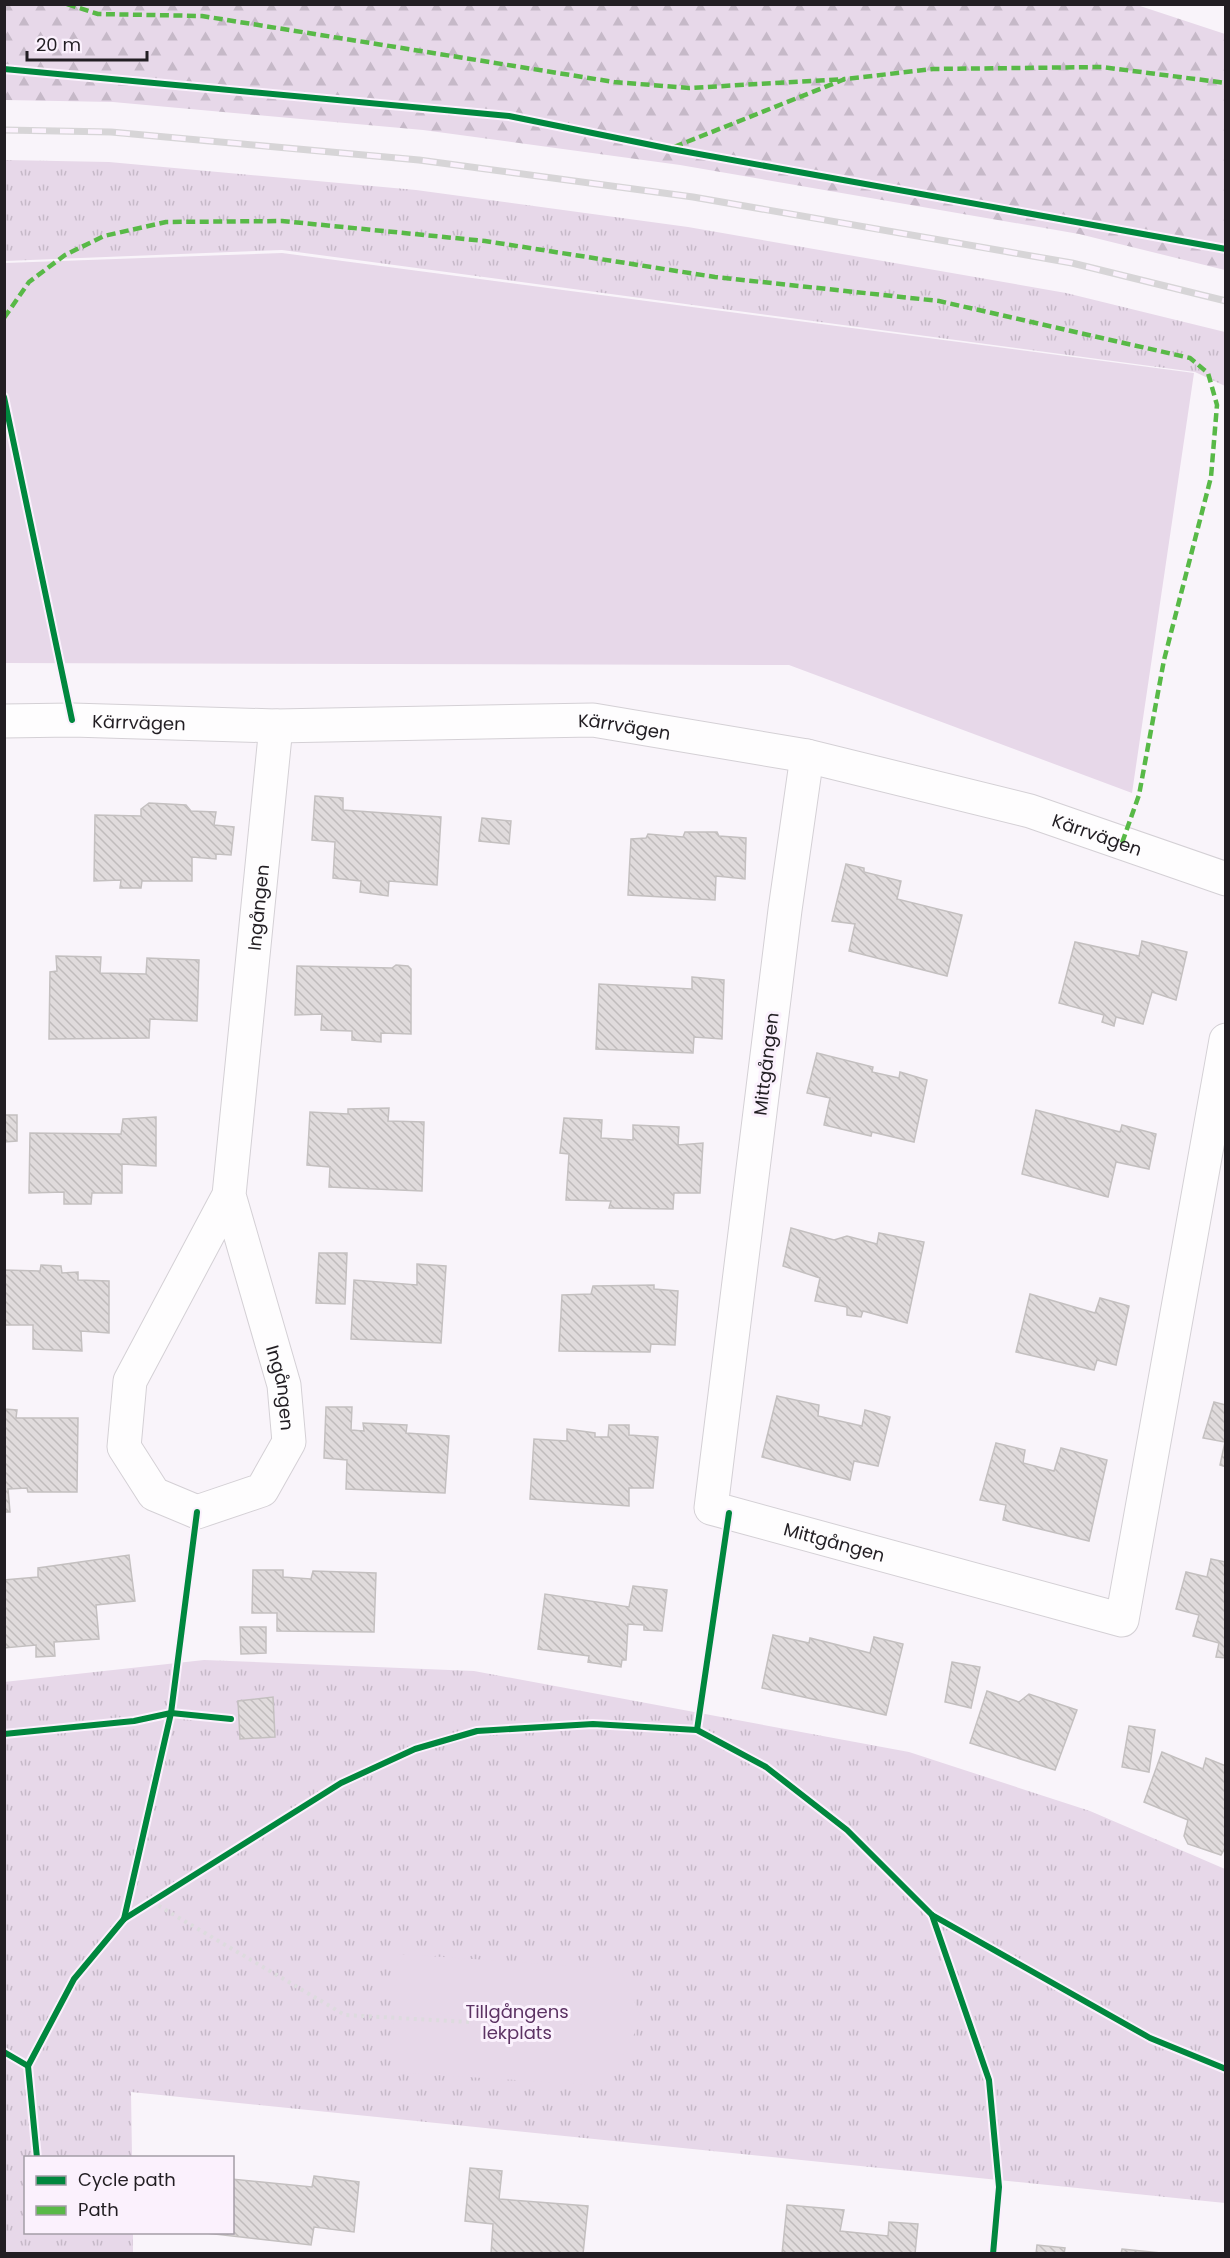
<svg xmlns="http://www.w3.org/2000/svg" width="1230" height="2258" viewBox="0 0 1230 2258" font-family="Poppins,sans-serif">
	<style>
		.grass { fill: url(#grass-tufts) }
		.forest { fill: url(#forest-firs) }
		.green { fill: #e7d8e9 }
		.building { fill: url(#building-back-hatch); stroke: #c4c0c0; stroke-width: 1.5 }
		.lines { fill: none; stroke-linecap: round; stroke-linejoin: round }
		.minor-casing { stroke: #d4d0d5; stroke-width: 35 }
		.path { stroke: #dddbde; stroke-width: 4; stroke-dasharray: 3 4.5; stroke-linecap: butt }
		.minor { stroke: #fefdfe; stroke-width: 33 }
		.rail-casing { stroke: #d7d5d7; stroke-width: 7 }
		.rail { stroke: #fbf1fd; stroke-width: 4.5; stroke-dasharray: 14; stroke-linecap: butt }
		.quiet { stroke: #58b947; stroke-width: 4.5; stroke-dasharray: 9 4.5; stroke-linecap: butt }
		.cycleway-casing { stroke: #fbf1fd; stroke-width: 10 }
		.cycleway { stroke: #00873e; stroke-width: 6 }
		.labels { text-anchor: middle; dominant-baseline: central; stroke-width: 6; stroke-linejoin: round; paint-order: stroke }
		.street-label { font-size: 18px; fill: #221e23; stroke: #fbf1fd }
		.park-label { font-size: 18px; fill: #5c3263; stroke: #fbf1fd }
	</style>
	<defs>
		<pattern id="grass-tufts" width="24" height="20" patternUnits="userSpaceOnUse" patternTransform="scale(1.5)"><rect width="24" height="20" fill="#e7d8e9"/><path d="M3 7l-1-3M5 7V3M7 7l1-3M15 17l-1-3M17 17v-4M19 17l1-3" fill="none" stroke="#c6b9c8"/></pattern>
		<pattern id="forest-firs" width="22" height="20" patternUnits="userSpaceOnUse" patternTransform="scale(1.5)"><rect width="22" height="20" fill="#e7d8e9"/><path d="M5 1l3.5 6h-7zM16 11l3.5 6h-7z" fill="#c6b9c8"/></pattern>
		<pattern id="building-back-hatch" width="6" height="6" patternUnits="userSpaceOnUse" patternTransform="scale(1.5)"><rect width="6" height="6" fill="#e0dbdc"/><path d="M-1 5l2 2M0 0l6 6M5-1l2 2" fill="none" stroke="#c0bcbc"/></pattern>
	</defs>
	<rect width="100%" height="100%" fill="#f9f4fa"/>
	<g class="grass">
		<path d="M5 160 109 162 416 190 688 227 1066 293 1225 332V386L1195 372 282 250 5 261Z"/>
		<path d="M204 1660 474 1671 909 1752 1090 1811 1225 1869V2203L131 2092 132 2157 26 2158V2232L133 2233V2253H5L4 1682Z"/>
	</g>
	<path class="forest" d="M5 4 1137 5 1225 34V270L1079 234 680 165 423 130 113 102 5 100Z"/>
	<g class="green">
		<path d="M282 253 1194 373 1132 793 789 665 5 663V263Z"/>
		<path d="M398 1954 620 1969 642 2019 607 2086 390 2072Z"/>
	</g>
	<g class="building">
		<path d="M315 796 343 798V810L441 817 437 885 389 881 388 896 360 892 361 881 333 878 335 842 312 840Z"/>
		<path d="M149 803 186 805 191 811 216 812 214 825 234 827 231 855 216 854V859L192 857V881H142L141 888H120L121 880 94 881 95 815 141 816V809Z"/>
		<path d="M482 818 511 821 509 844 479 841Z"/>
		<path d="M685 832H717L719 836 746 838 745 879 716 876 715 900 628 895 631 839 646 838 648 834 683 837Z"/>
		<path d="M846 864 864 868V872L901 881 897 899 962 915 947 976 849 951 855 924 832 921Z"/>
		<path d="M1142 941 1187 952 1176 1000 1152 992 1143 1024 1116 1017 1114 1026 1102 1022 1104 1015 1059 1003 1075 942 1139 956Z"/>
		<path d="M56 956 101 957 100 973 146 974 147 958 199 960 197 1021 150 1019 149 1038 49 1039 50 972 57 971Z"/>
		<path d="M396 965 408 966 411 969V1034L381 1033V1042L352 1040V1031L321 1030 322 1014 295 1015 297 966 392 968Z"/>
		<path d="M692 977 724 980 722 1039 694 1037 693 1053 596 1049 599 984 692 989Z"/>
		<path d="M817 1053 873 1067 872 1072 899 1078 900 1072 927 1080 914 1142 872 1132 871 1136 824 1125 830 1098 807 1093Z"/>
		<path d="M389 1108 388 1121 424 1122 422 1191 329 1187 330 1167 307 1165 310 1112 348 1114V1109Z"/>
		<path d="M1036 1110 1120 1132 1122 1125 1156 1134 1149 1169 1116 1162 1108 1197 1022 1174Z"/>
		<path d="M4 1115H17V1141L4 1142Z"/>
		<path d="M156 1117V1166L122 1164V1193H92L91 1204H64V1192L29 1193 30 1133 121 1134 123 1119Z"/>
		<path d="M564 1118 602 1120 601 1138 633 1140V1125L679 1127 678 1145 703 1143 700 1193H674L673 1209 609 1208 611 1201 566 1200 569 1154 560 1153Z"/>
		<path d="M791 1228 834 1240 847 1236 877 1244 879 1233 924 1242 907 1323 863 1311 861 1317 847 1315V1307L815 1301 820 1278 783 1266Z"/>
		<path d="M319 1253H347L345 1304 316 1303Z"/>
		<path d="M417 1264 446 1266 441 1343 351 1339 354 1280 417 1285Z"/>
		<path d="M41 1265 61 1266 62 1273 78 1272V1280L109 1281V1333L81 1331 82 1351 33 1349V1325H4V1270L40 1271Z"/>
		<path d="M654 1285V1289L678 1291 675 1345 651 1344 650 1352 559 1351 562 1295 591 1294 593 1286Z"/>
		<path d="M1030 1294 1095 1313 1100 1298 1129 1306 1116 1365 1097 1360 1094 1370 1016 1352Z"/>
		<path d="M777 1396 819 1405 818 1416 862 1426 865 1410 890 1417 878 1466 854 1461 850 1480 762 1457Z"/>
		<path d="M1214 1402 1226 1405V1467L1220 1465 1225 1442 1203 1438Z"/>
		<path d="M326 1407H352L351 1430 364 1431 363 1423 407 1425 406 1433 449 1436 445 1493 346 1489 347 1460 324 1458Z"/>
		<path d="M4 1409 17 1410 16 1418H78L77 1492H28L27 1488 8 1489 10 1512H4Z"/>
		<path d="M609 1425H629V1435L658 1437 653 1488H629V1506L530 1499 534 1439 567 1441V1429L595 1433V1437H608Z"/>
		<path d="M996 1443 1025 1450 1023 1463 1054 1471 1061 1448 1107 1460 1089 1541 1003 1520 1006 1505 980 1500Z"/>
		<path d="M129 1555 135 1601 96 1605 99 1639 54 1642 55 1656 36 1657V1645L4 1648V1580L38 1577V1568Z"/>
		<path d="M1211 1559 1226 1562V1658L1216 1657 1219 1643 1193 1636 1199 1615 1176 1609 1186 1572 1207 1577Z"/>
		<path d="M253 1570H283V1577L311 1579 313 1571 376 1573 374 1632 277 1631V1613H252Z"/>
		<path d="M633 1586 667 1590 662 1631 644 1630V1625L628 1624 626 1660H622L621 1667 588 1662 589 1656 538 1649 545 1594 629 1607Z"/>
		<path d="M240 1627H266V1653L241 1654Z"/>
		<path d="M773 1635 809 1643 810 1638 870 1653 874 1637 903 1644 886 1715 762 1688Z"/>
		<path d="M952 1662 980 1667 971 1708 945 1702Z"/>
		<path d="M987 1691 1019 1702 1029 1694 1077 1710 1055 1770 970 1743Z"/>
		<path d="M273 1697 275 1737 240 1739 238 1701Z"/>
		<path d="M1129 1726 1155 1730 1149 1772 1122 1767Z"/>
		<path d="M1162 1752 1203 1769 1206 1758 1226 1766V1846L1221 1855 1188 1844 1184 1836 1188 1820 1144 1802Z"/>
		<path d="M470 2168 502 2171 499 2199 588 2206 583 2254H491L493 2224 465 2221Z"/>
		<path d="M314 2176 359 2182 354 2232 314 2227 311 2245 206 2233 232 2232V2179L312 2187Z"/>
		<path d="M787 2205 844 2210 840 2231 888 2236 889 2222 918 2224 915 2254H782Z"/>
		<path d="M1037 2245 1065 2248 1064 2254H1036Z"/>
		<path d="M1122 2249 1171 2254H1121Z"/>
	</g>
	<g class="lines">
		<g class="minor-casing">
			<g id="minor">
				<path id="s1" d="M4 721 72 720 276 726 593 720 807 756 1030 811 1226 879"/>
				<path id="s2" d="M807 756 785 910 711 1508 1122 1620 1226 1040"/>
				<path id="s3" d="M229 1195 284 1385 289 1442 262 1490 197 1512 154 1494 124 1447 130 1381 229 1195 276 726"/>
			</g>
		</g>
		<path class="path" d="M152 1902 345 2015 469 2022"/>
		<use href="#minor" class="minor"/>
		<g class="rail-casing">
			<path id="rail" d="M4 130 111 132 419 160 693 197 1072 263 1226 301"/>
		</g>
		<use href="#rail" class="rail"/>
		<g class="quiet">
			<path d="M67 4 98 14 202 16 614 82 689 88 845 79"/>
			<path d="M674 147 845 79 933 69 1102 67 1226 83"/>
			<path d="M4 318 29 282 65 255 104 236 166 222 282 221 485 241 715 277 939 301 1190 358 1208 373 1217 405 1211 477 1164 660 1139 795 1122 843"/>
		</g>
		<g class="cycleway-casing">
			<g id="cycleway">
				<path d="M4 69 509 116 671 149 1226 249"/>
				<path d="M4 397 72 720"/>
				<path d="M697 1730 729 1513"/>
				<path d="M4 1734 134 1721 171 1713 231 1719"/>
				<path d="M932 1915 989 2080 999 2187 993 2254"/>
				<path d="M124 1919 171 1713 197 1512"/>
				<path d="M4 2052 28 2066 74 1979 124 1919 341 1783 415 1749 477 1731 593 1724 697 1730 766 1767 847 1830 932 1915 1150 2038 1226 2069"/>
				<path d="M28 2066 37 2158"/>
			</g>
		</g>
		<use href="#cycleway" class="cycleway"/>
	</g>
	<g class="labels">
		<g class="street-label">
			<text stroke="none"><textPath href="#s1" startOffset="135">Kärrvägen</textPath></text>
			<text stroke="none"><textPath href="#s1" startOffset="621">Kärrvägen</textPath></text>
			<text stroke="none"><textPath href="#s1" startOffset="1107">Kärrvägen</textPath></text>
			<text stroke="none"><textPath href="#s3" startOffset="1047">Ingången</textPath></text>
			<text transform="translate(766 1064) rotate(-83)">Mittgången</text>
			<text stroke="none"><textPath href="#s3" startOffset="200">Ingången</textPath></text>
			<text stroke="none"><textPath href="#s2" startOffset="886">Mittgången</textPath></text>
		</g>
		<g class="park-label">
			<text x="517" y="2011">Tillgångens<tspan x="517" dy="21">lekplats</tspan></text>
		</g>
	</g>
	<rect width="1230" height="2258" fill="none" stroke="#221e23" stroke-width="12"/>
	<rect x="24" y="2156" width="210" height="78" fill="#fbf1fd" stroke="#a49da6" stroke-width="1.5"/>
	<rect x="36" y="2176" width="30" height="9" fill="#00873e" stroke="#a49da6" stroke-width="1.5"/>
	<text x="78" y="2186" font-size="18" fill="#221e23">Cycle path</text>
	<rect x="36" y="2206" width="30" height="9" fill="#58b947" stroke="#a49da6" stroke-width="1.5"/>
	<text x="78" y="2216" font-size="18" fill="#221e23">Path</text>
	<path d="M27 51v9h120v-9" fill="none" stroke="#221e23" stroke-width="3"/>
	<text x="36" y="51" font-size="18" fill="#221e23" stroke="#fbf1fd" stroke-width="4.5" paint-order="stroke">20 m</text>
</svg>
